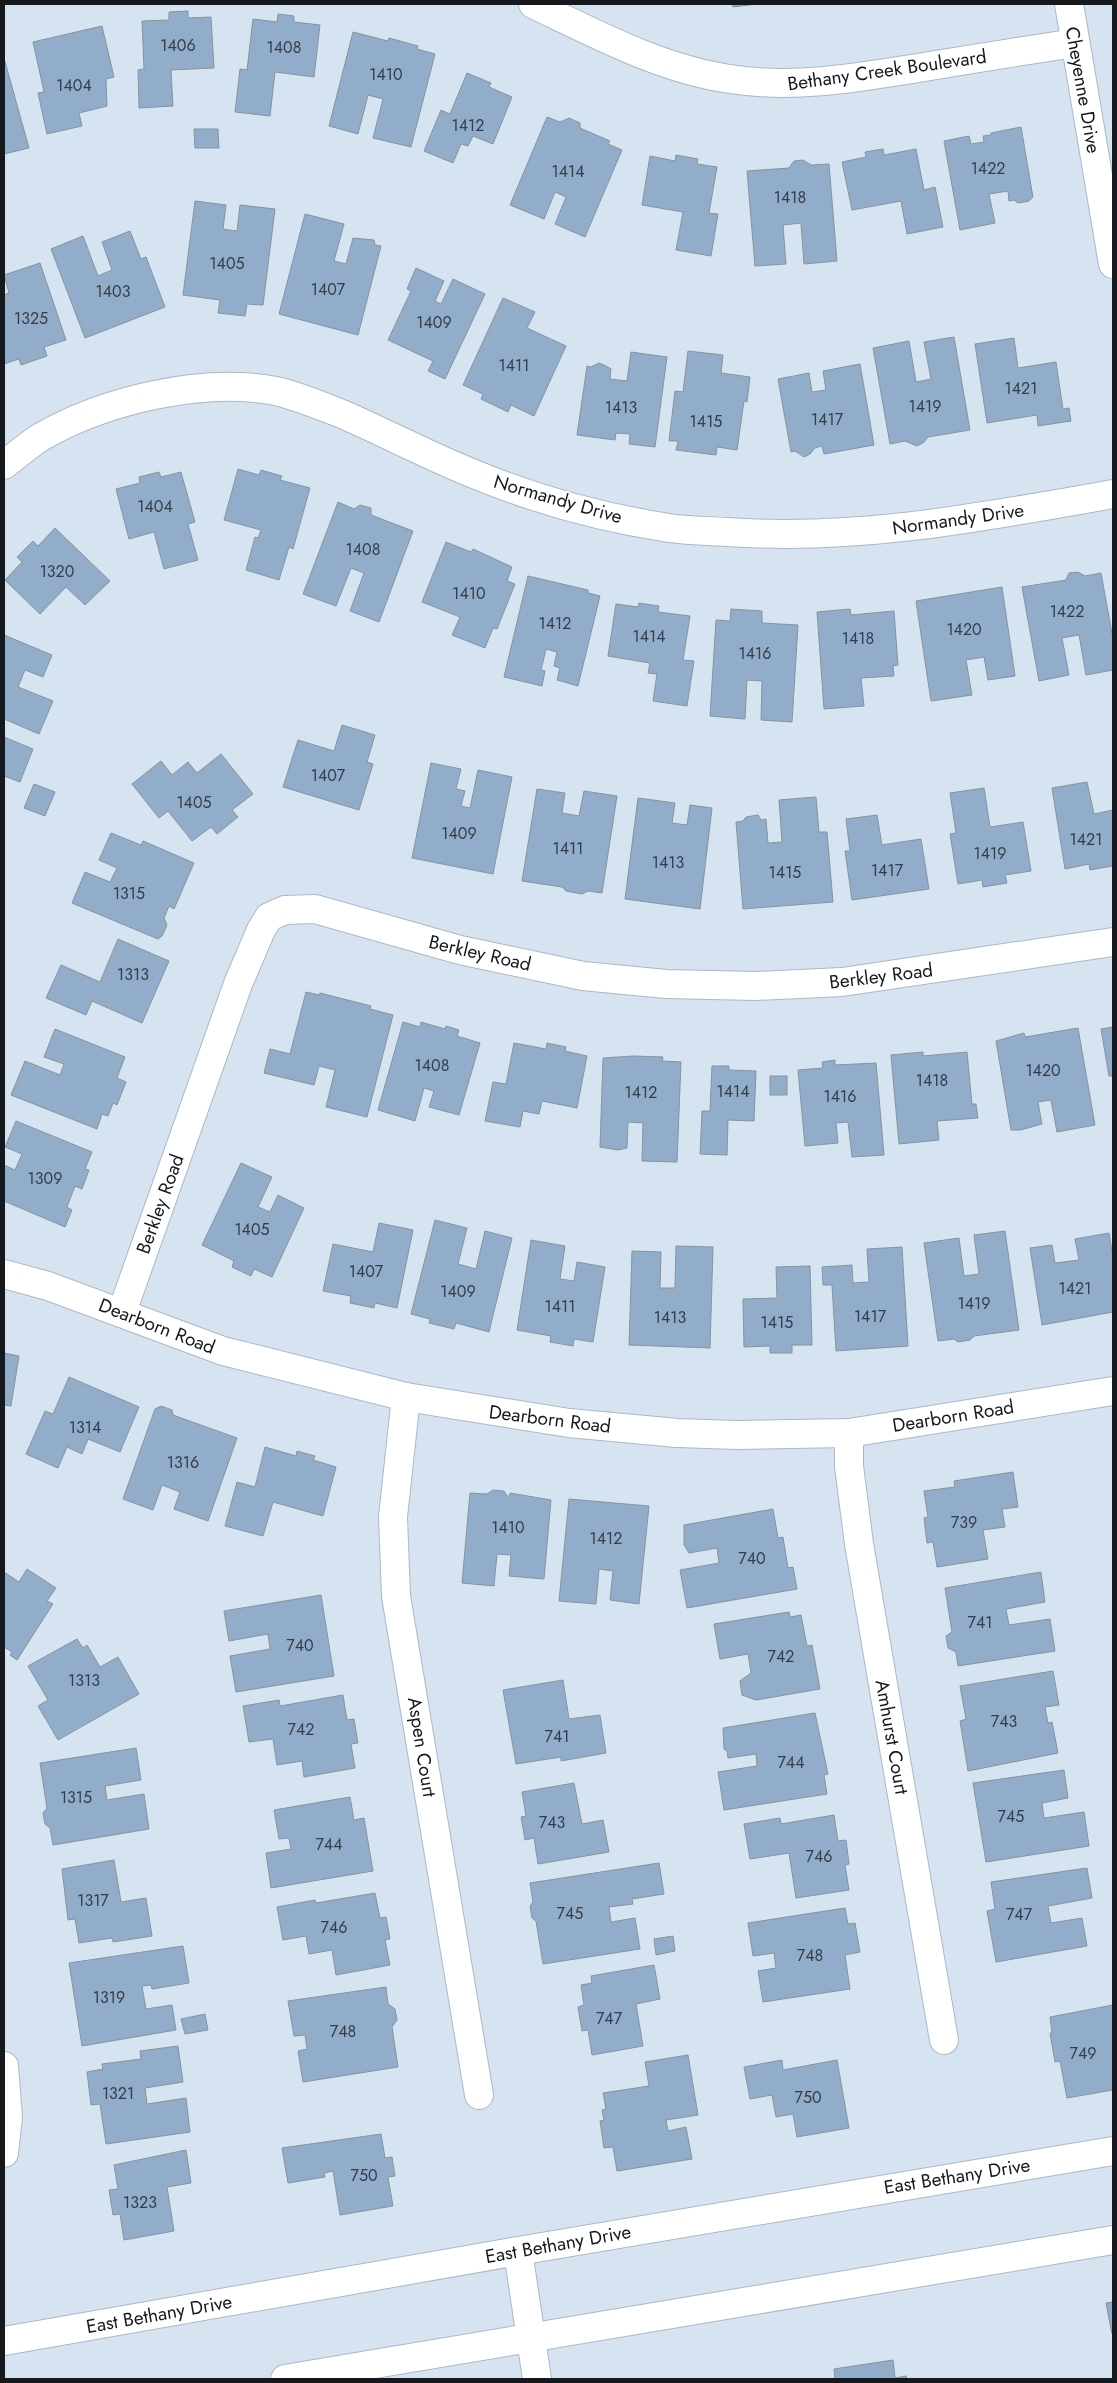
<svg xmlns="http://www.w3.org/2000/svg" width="1117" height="2383" viewBox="0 0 1117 2383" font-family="Jost,sans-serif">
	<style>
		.building { fill: #91adca; stroke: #87939f }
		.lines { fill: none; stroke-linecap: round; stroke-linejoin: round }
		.minor-casing { stroke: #acb8c6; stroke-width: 30 }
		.major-casing { stroke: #acb8c6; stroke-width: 30 }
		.minor { stroke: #fff; stroke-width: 28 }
		.major { stroke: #fff; stroke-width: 28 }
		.labels { text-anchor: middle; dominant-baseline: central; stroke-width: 4; stroke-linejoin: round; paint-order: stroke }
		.number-label { font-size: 16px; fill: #343e49 }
		.street-label { font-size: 19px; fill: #15191e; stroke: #fff }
	</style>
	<rect width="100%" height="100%" fill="#d6e3f1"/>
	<g class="building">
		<path d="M732 4H757L733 7Z"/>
		<path d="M188 11V18L211 17 214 68 171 70 173 106 139 108 138 70 144 69 142 21 169 20V12Z"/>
		<path d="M278 14 294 16V22L320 25 314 77 275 72 270 116 235 112 240 69 247 70 253 19 277 22Z"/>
		<path d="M102 26 114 77 106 79 107 106 79 113 82 126 47 134 38 93 44 92 33 42Z"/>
		<path d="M353 32 388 41 389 38 418 46 417 49 435 54 411 147 373 138 383 99 368 95 358 134 329 126Z"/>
		<path d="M4 58 29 148 4 154Z"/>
		<path d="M467 73 491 83 489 87 512 97 493 144 473 136 468 146 461 144 453 163 424 151 441 110 450 114Z"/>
		<path d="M547 117 560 122 569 118 580 123V128L610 141 608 144 622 150 585 237 555 224 566 197 555 192 544 219 510 205Z"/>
		<path d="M1021 127 1033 197 1029 201 1018 203 1014 200 1009 201 1008 191 989 194 995 223 960 230 944 141 969 136 971 144 984 142 983 136 991 135V133Z"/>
		<path d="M194 129H218L219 148H195Z"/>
		<path d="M883 149 884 155 916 149 924 190 935 187 943 227 907 234 901 201 852 210 842 162 866 157 865 152Z"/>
		<path d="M676 155 698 159 697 164 717 167 709 213 718 214 711 256 676 250 683 212 642 205 650 156 675 161Z"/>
		<path d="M803 160 811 165 829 164 837 261 804 264 801 223 783 225 786 264 755 266 747 171 789 168 794 161Z"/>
		<path d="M195 201 226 205 223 229 237 231 240 205 275 209 263 305 247 304 245 316 218 313 220 300 183 295Z"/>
		<path d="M305 214 344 224 334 261 346 264 353 238 374 240 375 245 381 246 358 335 279 314Z"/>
		<path d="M130 231 141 259 146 257 165 307 85 338 51 249 83 236 98 276 112 270 102 242Z"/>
		<path d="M40 263 66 340 44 347 47 356 21 365 19 359 4 364V295L9 293 4 275Z"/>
		<path d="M416 268 444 281 435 301 441 304 453 279 485 294 445 379 428 371 433 361 388 340 411 291 407 289Z"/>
		<path d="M503 298 535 312 527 328 566 346 534 416 511 405 508 412 481 399 483 394 463 385Z"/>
		<path d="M954 337 970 430 928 437 923 443 917 446 905 441 890 444 873 348 909 341 916 382 931 379 924 342Z"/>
		<path d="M1014 338 1018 368 1056 362 1063 409 1069 408 1071 421 1038 426 1037 415 987 423 975 344Z"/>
		<path d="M688 351 723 355 721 373 750 377 747 402 744 401 737 450 717 447 716 455 676 450 678 441H669L675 391 683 392Z"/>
		<path d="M631 352 667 357 655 447 629 444 630 434 616 433 615 440 577 435 587 366 591 367 599 363 604 365 611 369 610 379 627 381Z"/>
		<path d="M860 364 874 445 824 454 822 446 815 448 810 454 804 457 795 451 791 452 778 379 809 373 812 392 826 390 823 371Z"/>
		<path d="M238 469 259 475 261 470 282 476 280 480 310 488 293 549 289 547 279 580 246 570 255 537 258 538 261 530 224 520Z"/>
		<path d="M159 472 161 477 181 472 195 522 188 524 198 560 164 569 154 532 129 539 116 489 140 483 139 477Z"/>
		<path d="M338 502 354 509 360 505 371 508V515L413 531 379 622 350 611 364 573 351 568 336 606 303 594Z"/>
		<path d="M55 528 110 581 85 605 66 587 40 614 5 580 22 562 17 557 33 541 38 546Z"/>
		<path d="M446 542 471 552 473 549 512 567 507 581 515 584 497 629 493 628 485 648 452 635 460 617 422 602Z"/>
		<path d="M1078 572 1085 576 1101 573 1113 639V670L1086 675 1079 635 1062 638 1069 675 1039 681 1022 587 1066 580 1069 573Z"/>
		<path d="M528 576 588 590V593L600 596 578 686 557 680 560 668 554 666 557 652 546 649 541 670 545 671 542 686 504 677Z"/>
		<path d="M1002 587 1015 676 988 680 984 657 966 660 972 695 931 701 916 601Z"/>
		<path d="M639 603 659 606 658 612 690 616 683 660 694 661 687 706 653 701 657 674 648 673 650 663 608 656 616 604 638 607Z"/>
		<path d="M731 609 762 611V623L798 625 792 722 761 720 762 681 747 680 745 719 710 716 716 620 730 621Z"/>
		<path d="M850 609 851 615 894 611 898 665 893 666 894 676 861 678 864 706 824 709 817 612Z"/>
		<path d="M4 635 52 655 43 677 25 670 18 687 53 701 39 734 4 719Z"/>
		<path d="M342 725 375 735 367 762 373 764 359 810 283 787 298 740 334 751Z"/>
		<path d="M4 737 33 749 20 782 4 776Z"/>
		<path d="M221 754 253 794 232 810 238 817 217 834 211 827 192 841 168 811 159 818 132 784 161 761 172 775 188 762 197 773Z"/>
		<path d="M431 763 461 769 456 789 465 791 461 806 470 808 478 770 512 777 493 874 412 858Z"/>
		<path d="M1087 782 1094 814 1113 810V866L1090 870 1089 864 1065 869 1052 788Z"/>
		<path d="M34 784 55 792 45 816 24 808Z"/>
		<path d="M984 788 990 827 1023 822 1031 871 1005 875 1007 883 983 887 982 880 958 884 950 834 956 833 950 793Z"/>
		<path d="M537 789 565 793 562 813 579 816 584 791 617 796 602 893 588 891 582 894 566 891 562 887 522 881Z"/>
		<path d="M816 797 819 832H827L833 902 743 909 736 822 743 821 746 817 758 815 761 820 766 819 768 843 782 842 779 800Z"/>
		<path d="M638 798 675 803 672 823 687 825 690 805 712 808 700 909 625 899Z"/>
		<path d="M877 815 882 845 921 839 929 889 852 900 845 851H850L846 819Z"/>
		<path d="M111 833 141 845 143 841 194 863 174 909 169 906 164 918 167 925 162 936 158 939 72 903 85 872 110 882 117 868 99 860Z"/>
		<path d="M118 939 169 961 142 1023 92 1001 86 1015 46 998 61 965 100 982Z"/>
		<path d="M306 992 319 995 320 993 371 1006 370 1009 393 1015 367 1117 326 1107 335 1070 319 1066 314 1085 264 1073 270 1049 290 1054Z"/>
		<path d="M403 1022 420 1027 421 1022 445 1029 446 1026 459 1030 457 1036 480 1043 459 1115 429 1107 434 1091 424 1088 415 1121 378 1110Z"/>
		<path d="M1113 1027V1076H1109L1101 1029Z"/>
		<path d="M1078 1028 1095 1125 1057 1132 1051 1100 1038 1102 1042 1124 1021 1130H1011L996 1041 1024 1033 1025 1037Z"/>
		<path d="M55 1029 125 1057 117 1078 126 1082 117 1105 113 1103 108 1116 102 1114 97 1129 11 1095 25 1061 60 1075 64 1064 44 1057Z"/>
		<path d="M514 1043 546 1049 547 1043 566 1047 565 1051 587 1056 577 1108 542 1101 539 1114 523 1111 520 1127 485 1121 493 1082 506 1084Z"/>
		<path d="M923 1052V1056L967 1052 972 1104H976L978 1118 937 1121 939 1140 899 1144 891 1055Z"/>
		<path d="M633 1056 663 1057 662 1061 681 1062 677 1162 642 1161 643 1123 628 1122 627 1148 618 1150 600 1147 603 1058Z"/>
		<path d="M835 1060V1065L876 1063 884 1155 852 1157 848 1122 836 1123 838 1143 805 1146 798 1070 823 1068 822 1062Z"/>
		<path d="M712 1066H729V1070L756 1071 754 1121 728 1120 727 1155 700 1154 702 1111H710Z"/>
		<rect x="770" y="1076" width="17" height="19"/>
		<path d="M16 1121 92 1152 85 1169 89 1170 82 1189 75 1186 67 1207 72 1210 65 1227 4 1201V1165L15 1170 22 1154 5 1147Z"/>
		<path d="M241 1163 272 1177 258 1207 270 1212 278 1195 304 1208 272 1277 254 1269 251 1276 232 1267 234 1261 202 1245Z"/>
		<path d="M435 1220 467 1228 458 1264 476 1269 485 1231 512 1238 489 1332 456 1323 454 1329 429 1323 430 1319 411 1314Z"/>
		<path d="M379 1223 413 1230 397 1308 375 1303 374 1308 350 1303 351 1296 323 1291 333 1244 373 1252Z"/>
		<path d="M1005 1231 1019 1330 974 1336 970 1340 958 1342 954 1339 938 1341 924 1243 959 1238 964 1276 979 1274 974 1235Z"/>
		<path d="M1109 1233 1113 1257V1312L1042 1325 1030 1248 1052 1245 1055 1263 1079 1260 1075 1239Z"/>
		<path d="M531 1240 565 1246 560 1279 574 1281 577 1262 605 1267 593 1342 574 1339 573 1346 550 1342 551 1336 517 1330Z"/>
		<path d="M676 1246 713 1247 710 1348 629 1345 632 1251 661 1252 660 1288H675Z"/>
		<path d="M902 1247 908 1346 836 1351 832 1285H823L822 1267 852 1265 853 1283 869 1282 867 1249Z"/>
		<path d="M810 1266 812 1345H792V1353H770V1346L744 1347 743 1299 777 1298 776 1267Z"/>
		<path d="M4 1353 19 1356 11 1406 4 1405Z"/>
		<path d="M69 1377 139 1407 120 1452 88 1439 82 1454 67 1447 58 1468 26 1454 45 1411 53 1414Z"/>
		<path d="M161 1406 172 1410 173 1415 237 1438 208 1521 174 1509 180 1492 162 1485 153 1510 123 1499 155 1409Z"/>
		<path d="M265 1447 296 1456 297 1451 315 1456 313 1460 336 1467 323 1516 273 1502 263 1536 225 1526 237 1482 255 1487Z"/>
		<path d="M1013 1472 1018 1507 1002 1509 1005 1527 983 1530 988 1559 937 1567 933 1542 927 1543 924 1518 928 1517 924 1491 955 1487 954 1481Z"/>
		<path d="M493 1490 504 1491 507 1496H510V1493L551 1500 544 1579 509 1576 511 1555 497 1554 494 1586 462 1583 470 1493 487 1494Z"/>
		<path d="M569 1499 649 1506 639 1604 610 1600 613 1571 599 1569 596 1604 559 1601Z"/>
		<path d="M773 1509 778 1538 783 1537 788 1568 793 1567 797 1589 687 1608 680 1570 719 1563 717 1548 689 1553 684 1545V1525Z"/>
		<path d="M27 1569 56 1588 47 1601 53 1604 17 1660 10 1655 12 1652 4 1647V1572L19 1582Z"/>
		<path d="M1041 1572 1045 1602 1006 1609 1009 1625 1050 1619 1055 1651 958 1666 956 1652 948 1648 946 1636 952 1632 945 1588Z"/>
		<path d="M321 1595 334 1676 236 1692 230 1656 270 1649 268 1634 229 1641 224 1611Z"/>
		<path d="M789 1612 790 1617 801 1615 807 1646 812 1645 820 1689 756 1700 742 1695 740 1681 751 1673 748 1654 720 1659 714 1624Z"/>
		<path d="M77 1639 83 1648 87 1645 100 1667 118 1657 139 1694 58 1740 38 1706 48 1700 28 1666Z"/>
		<path d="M1053 1671 1059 1705 1045 1707 1048 1723 1052 1722 1058 1753 968 1771 960 1721 966 1719 960 1686Z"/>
		<path d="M563 1680 569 1719 600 1715 606 1753 561 1761V1757L516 1764 503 1690Z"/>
		<path d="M343 1695 347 1720 354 1719 358 1743 351 1744 355 1768 304 1777 302 1761 277 1765 273 1739 249 1742 243 1706 279 1700 280 1706Z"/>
		<path d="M815 1713 828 1774 824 1775 827 1794 724 1810 718 1772 757 1766 756 1754 728 1758 727 1751 724 1749 723 1728Z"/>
		<path d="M136 1748 141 1780 105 1786 107 1800 144 1794 149 1829 53 1845 50 1828 45 1824 43 1813 47 1808 40 1763Z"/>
		<path d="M1064 1770 1068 1798 1042 1803 1044 1818 1084 1812 1089 1846 986 1862 973 1783Z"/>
		<path d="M574 1783 582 1824 603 1820 609 1852 538 1864 534 1838 525 1840 521 1817 526 1816 522 1792Z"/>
		<path d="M350 1797 354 1820 364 1818 373 1871 271 1888 266 1853 291 1849 289 1838 279 1839 274 1810Z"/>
		<path d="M834 1815 838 1841 846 1840 849 1864 845 1865 849 1890 796 1898 789 1853 750 1859 744 1824 780 1818 781 1824Z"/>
		<path d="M114 1860 121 1902 146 1898 152 1936 113 1942 112 1938 79 1943 75 1919 68 1920 62 1869Z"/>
		<path d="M659 1863 664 1894 632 1899 633 1904 609 1907 611 1922 635 1918 640 1949 543 1964 536 1921 532 1918 530 1906 533 1902 530 1883Z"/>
		<path d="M1087 1868 1092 1898 1048 1906 1051 1923 1082 1918 1087 1946 996 1962 987 1911 995 1909 991 1882Z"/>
		<path d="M375 1893 380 1918 386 1917 390 1939 385 1940 390 1965 336 1975 332 1950 309 1954 306 1936 283 1940 277 1907 315 1900 316 1903Z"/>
		<path d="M845 1908 848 1924 855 1923 860 1952 845 1955 850 1989 763 2002 758 1971 776 1968 774 1953 753 1956 748 1923Z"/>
		<path d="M673 1936 675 1951 656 1955 654 1939Z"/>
		<path d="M183 1946 189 1983 152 1989 151 1985 142 1986 146 2009 172 2005 176 2030 82 2046 69 1963Z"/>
		<path d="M654 1965 660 1999 636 2004 643 2046 592 2055 588 2030 582 2031 578 2007 584 2005 581 1985 592 1983 591 1976Z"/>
		<path d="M386 1987 388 2004 395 2009 397 2020 392 2027 398 2067 303 2082 298 2051 307 2049 305 2035 294 2036 288 2001Z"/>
		<path d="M1113 2005V2090L1067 2098 1060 2061 1055 2062 1050 2033H1052L1050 2017Z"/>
		<path d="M205 2014 208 2030 185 2034 181 2019Z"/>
		<path d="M178 2046 183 2082 145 2088 147 2104 186 2098 190 2132 106 2144 100 2104 91 2105 87 2072 103 2069 102 2064 141 2059 140 2051Z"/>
		<path d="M688 2055 698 2115 666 2120 668 2131 686 2127 692 2159 617 2171 613 2147 604 2148 600 2121 604 2120 602 2110 606 2109 603 2093 649 2086 645 2062Z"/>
		<path d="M782 2060 783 2070 837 2060 849 2128 797 2137 793 2114 776 2117 772 2095 750 2099 744 2067Z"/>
		<path d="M381 2134 385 2158 392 2157 395 2176 388 2177 393 2206 340 2215 333 2171 324 2173 325 2177 288 2183 282 2148Z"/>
		<path d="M186 2150 191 2183 167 2187 174 2231 124 2240 120 2214 113 2215 109 2190 118 2189 114 2165Z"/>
		<path d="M1113 2302V2333L1112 2334 1106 2303Z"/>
		<path d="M893 2360 895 2378 906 2376 907 2379H835L834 2369Z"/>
	</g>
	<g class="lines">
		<g class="minor-casing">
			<g id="minor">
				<path d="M533 4C596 34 661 69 730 79 793 89 856 78 918 68 971 59 1023 51 1075 43"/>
				<path d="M1069 4 1113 264"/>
				<path d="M4 465C16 456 28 445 41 437 105 400 203 377 276 391 298 396 321 406 342 414 388 434 433 458 479 476 540 501 604 518 669 528 688 531 708 531 727 532 860 541 983 517 1113 494"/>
				<path d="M4 1274 48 1286 223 1351 406 1397 569 1423 677 1433 737 1435 849 1433 1113 1391"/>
				<path d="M122 1312 238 984 261 930 269 917 285 910 315 909 460 950 583 976 666 984 755 986 842 982 1113 942"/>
				<path d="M406 1397 393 1517 396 1596 479 2095"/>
				<path d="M849 1433V1466L859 1544 944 2040"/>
				<path d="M4 2066 8 2117 4 2153"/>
				<path d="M518 2251 537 2379"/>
			</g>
		</g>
		<g class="major-casing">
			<g id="major">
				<path d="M4 2341 518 2251 1113 2151"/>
				<path d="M285 2379 1113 2240"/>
			</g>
		</g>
		<use href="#minor" class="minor"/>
		<use href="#major" class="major"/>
	</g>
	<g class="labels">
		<g class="number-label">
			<text x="178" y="45">1406</text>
			<text x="284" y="47">1408</text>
			<text x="386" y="74">1410</text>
			<text x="74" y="85">1404</text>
			<text x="468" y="125">1412</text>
			<text x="988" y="168">1422</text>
			<text x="568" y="171">1414</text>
			<text x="790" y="197">1418</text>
			<text x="227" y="263">1405</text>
			<text x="328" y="289">1407</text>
			<text x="113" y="291">1403</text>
			<text x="31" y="318">1325</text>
			<text x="434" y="322">1409</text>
			<text x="514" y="365">1411</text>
			<text x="1021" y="388">1421</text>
			<text x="925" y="406">1419</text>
			<text x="621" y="407">1413</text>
			<text x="827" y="419">1417</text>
			<text x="706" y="421">1415</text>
			<text x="155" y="506">1404</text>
			<text x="363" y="549">1408</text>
			<text x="57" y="571">1320</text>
			<text x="469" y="593">1410</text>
			<text x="1067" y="611">1422</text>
			<text x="555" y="623">1412</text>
			<text x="964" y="629">1420</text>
			<text x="649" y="636">1414</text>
			<text x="858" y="638">1418</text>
			<text x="755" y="653">1416</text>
			<text x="328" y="775">1407</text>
			<text x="194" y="802">1405</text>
			<text x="459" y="833">1409</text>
			<text x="1086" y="839">1421</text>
			<text x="568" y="848">1411</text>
			<text x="990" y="853">1419</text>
			<text x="668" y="862">1413</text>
			<text x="887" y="870">1417</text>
			<text x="785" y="872">1415</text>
			<text x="129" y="893">1315</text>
			<text x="133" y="974">1313</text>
			<text x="432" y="1065">1408</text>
			<text x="1043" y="1070">1420</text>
			<text x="932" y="1080">1418</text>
			<text x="733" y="1091">1414</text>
			<text x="641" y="1092">1412</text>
			<text x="840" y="1096">1416</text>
			<text x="45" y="1178">1309</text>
			<text x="252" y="1229">1405</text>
			<text x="366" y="1271">1407</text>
			<text x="1075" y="1288">1421</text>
			<text x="458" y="1291">1409</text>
			<text x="974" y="1303">1419</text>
			<text x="560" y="1306">1411</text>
			<text x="870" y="1316">1417</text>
			<text x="670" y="1317">1413</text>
			<text x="777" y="1322">1415</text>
			<text x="85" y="1427">1314</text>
			<text x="183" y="1462">1316</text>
			<text x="964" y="1522">739</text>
			<text x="508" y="1527">1410</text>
			<text x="606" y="1538">1412</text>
			<text x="752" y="1558">740</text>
			<text x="980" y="1622">741</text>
			<text x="300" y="1645">740</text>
			<text x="781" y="1656">742</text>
			<text x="84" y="1680">1313</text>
			<text x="1004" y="1721">743</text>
			<text x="301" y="1729">742</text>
			<text x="557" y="1736">741</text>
			<text x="791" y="1762">744</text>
			<text x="76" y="1797">1315</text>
			<text x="1011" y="1816">745</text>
			<text x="552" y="1822">743</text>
			<text x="329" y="1844">744</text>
			<text x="819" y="1856">746</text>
			<text x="93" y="1900">1317</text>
			<text x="570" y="1913">745</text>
			<text x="1019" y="1914">747</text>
			<text x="334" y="1927">746</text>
			<text x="810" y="1955">748</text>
			<text x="109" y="1997">1319</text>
			<text x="609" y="2018">747</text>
			<text x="343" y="2031">748</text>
			<text x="1083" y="2053">749</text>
			<text x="118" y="2093">1321</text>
			<text x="808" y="2097">750</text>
			<text x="364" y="2175">750</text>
			<text x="140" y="2202">1323</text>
		</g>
		<g class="street-label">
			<text transform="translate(887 70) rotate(-8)">Bethany Creek Boulevard</text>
			<text transform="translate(1083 90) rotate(80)">Cheyenne Drive</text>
			<text transform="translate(558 499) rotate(16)">Normandy Drive</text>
			<text transform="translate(958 519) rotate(-8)">Normandy Drive</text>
			<text transform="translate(480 953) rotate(13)">Berkley Road</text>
			<text transform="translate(881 976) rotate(-7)">Berkley Road</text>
			<text transform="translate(160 1204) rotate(-70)">Berkley Road</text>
			<text transform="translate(157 1326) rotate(21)">Dearborn Road</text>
			<text transform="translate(953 1416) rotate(-9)">Dearborn Road</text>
			<text transform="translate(550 1419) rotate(7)">Dearborn Road</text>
			<text transform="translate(892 1737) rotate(80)">Amhurst Court</text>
			<text transform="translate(422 1747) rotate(81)">Aspen Court</text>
			<text transform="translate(957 2176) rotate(-9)">East Bethany Drive</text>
			<text transform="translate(558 2244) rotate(-10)">East Bethany Drive</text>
			<text transform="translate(159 2314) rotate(-10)">East Bethany Drive</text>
		</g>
	</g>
	<rect width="1117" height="2383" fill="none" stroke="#15191e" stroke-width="10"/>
</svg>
